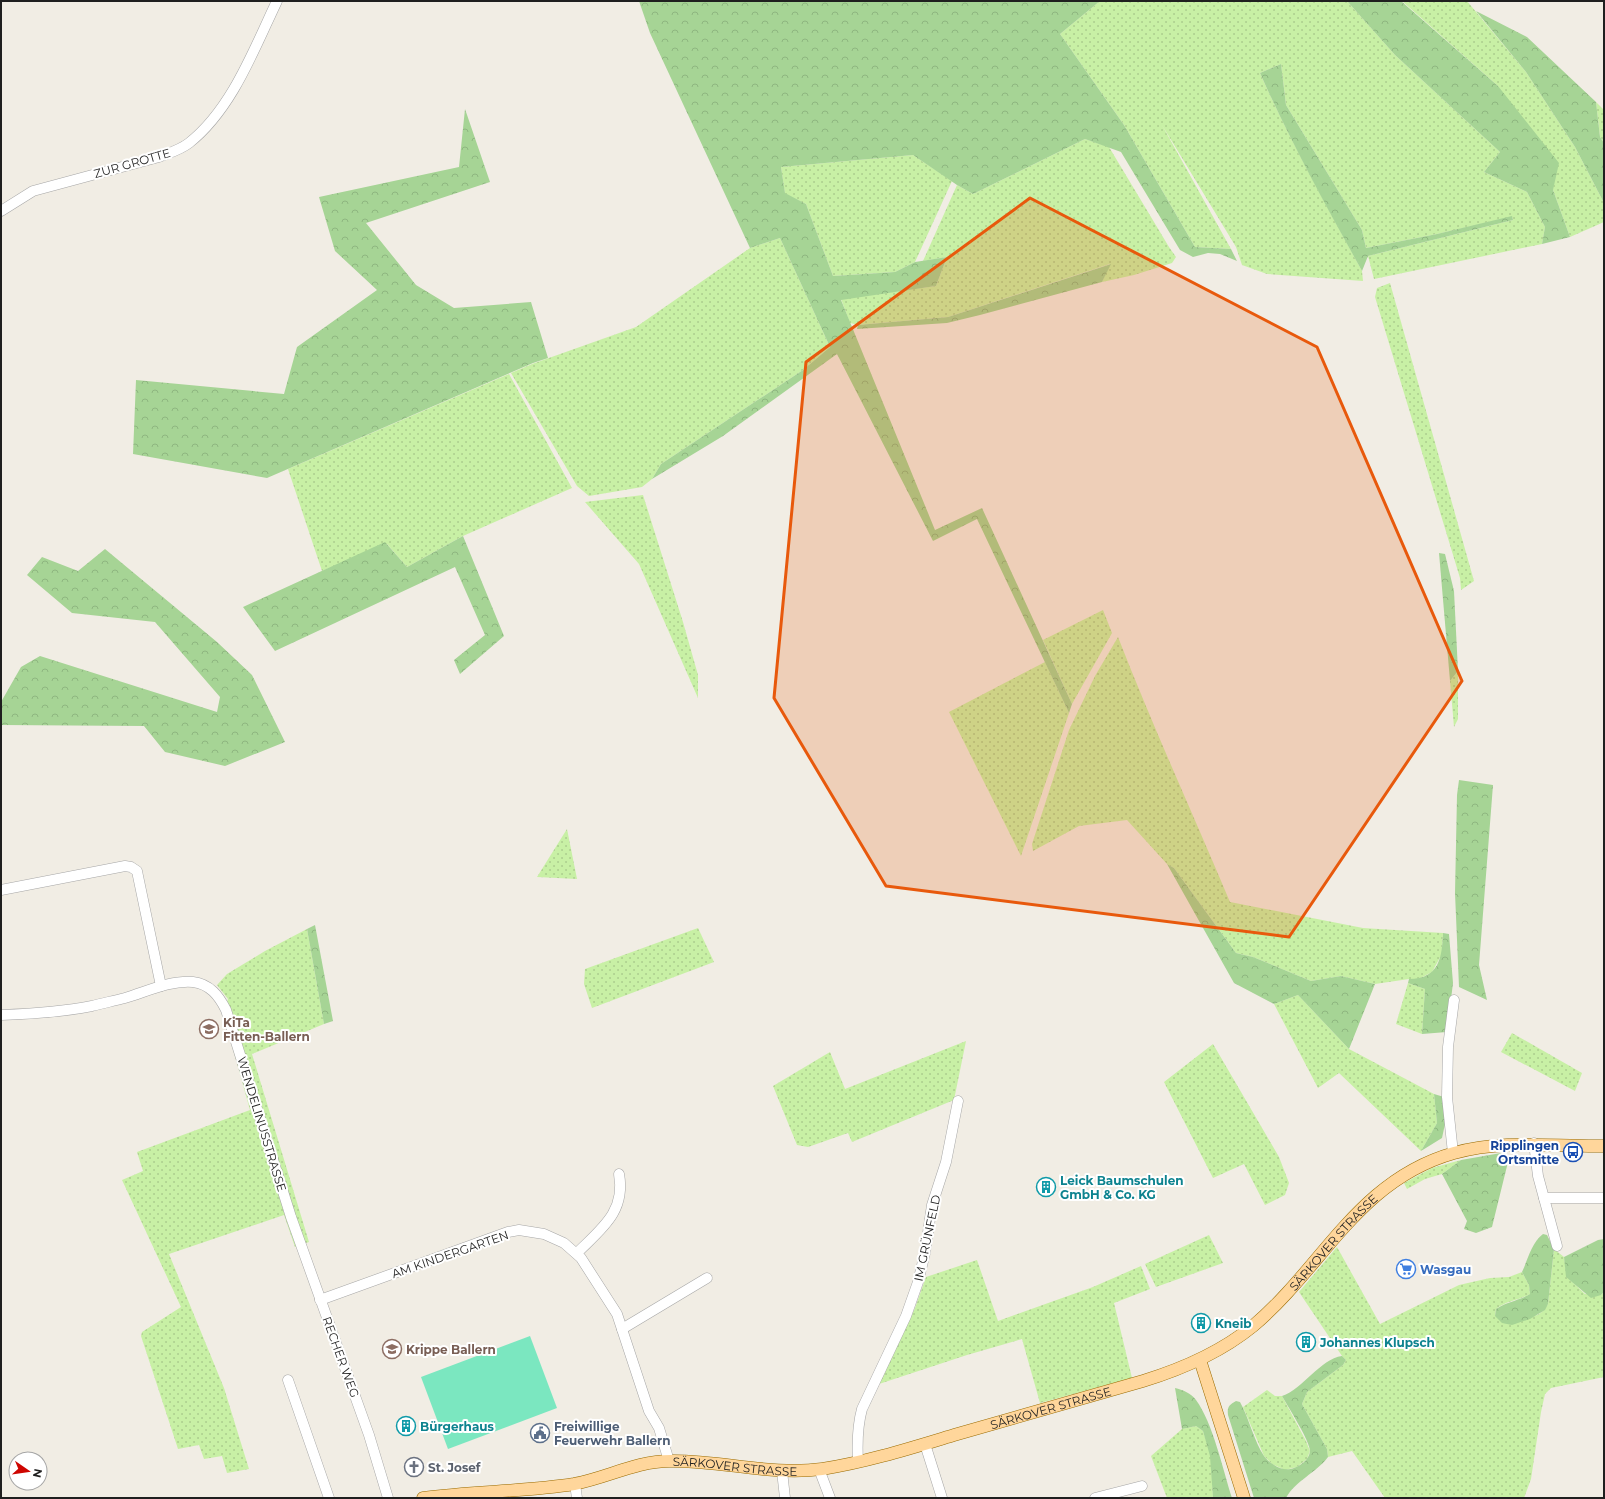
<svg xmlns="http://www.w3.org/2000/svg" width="1605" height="1499" viewBox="0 0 1605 1499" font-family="Montserrat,sans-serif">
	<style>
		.grass { fill: url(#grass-dots) }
		.forest { fill: url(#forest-crowns) }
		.pitch { fill: #7be7c0 }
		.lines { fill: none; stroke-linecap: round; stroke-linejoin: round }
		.minor-casing { stroke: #a6a6a6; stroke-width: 11 }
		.major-casing { stroke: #9a6b00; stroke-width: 13 }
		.minor { stroke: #fff; stroke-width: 10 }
		.major { stroke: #ffd69b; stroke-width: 12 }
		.marked { fill: #e8590c; fill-opacity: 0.2; stroke: #e8590c; stroke-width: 3; stroke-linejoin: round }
		.labels { text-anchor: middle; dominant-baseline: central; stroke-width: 4; stroke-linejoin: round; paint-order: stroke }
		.street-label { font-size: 12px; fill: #1f1f1f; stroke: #fff }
		.education-label { font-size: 12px; font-weight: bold; fill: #785e54; stroke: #fff; text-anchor: start }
		.transit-label { font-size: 12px; font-weight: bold; fill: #164399; stroke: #fff; text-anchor: end }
		.culture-label { font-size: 12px; font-weight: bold; fill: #0d838f; stroke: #fff; text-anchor: start }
		.shop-label { font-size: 12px; font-weight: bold; fill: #366cbe; stroke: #fff; text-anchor: start }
		.service-label { font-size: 12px; font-weight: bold; fill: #4e5e75; stroke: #fff; text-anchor: start }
		.worship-label { font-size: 12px; font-weight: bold; fill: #5b616d; stroke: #fff; text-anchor: start }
	</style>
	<defs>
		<pattern id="grass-dots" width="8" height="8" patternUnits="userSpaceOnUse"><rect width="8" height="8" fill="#c8f0a5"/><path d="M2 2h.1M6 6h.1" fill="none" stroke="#abcd8e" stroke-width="1.8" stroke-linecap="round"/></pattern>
		<pattern id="forest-crowns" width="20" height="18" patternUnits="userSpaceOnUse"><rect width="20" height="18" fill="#a6d495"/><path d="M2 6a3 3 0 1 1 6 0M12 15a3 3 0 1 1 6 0" fill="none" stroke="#8eb680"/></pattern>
	</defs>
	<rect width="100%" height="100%" fill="#f1ede4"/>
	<g class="grass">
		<path d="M1100 1H1347L1395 55 1500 152 1484 172 1527 192 1545 227 1542 244 1374 279 1368 256 1513 220 1512 217 1437 234 1366 248 1362 230 1286 105 1281 64 1260 73C1290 141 1327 206 1362 271L1363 281 1267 274 1242 265 1236 247 1162 125 1231 249 1195 247 1124 125 1060 34Z"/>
		<path d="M1402 1H1467L1526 72 1575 147 1604 203V222L1570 237 1553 190 1498 86Z"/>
		<path d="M1596 102 1604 110V143L1600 137Z"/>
		<path d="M1085 139 1109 147 1169 247 1176 257 1172 263 1134 275 1102 282 1110 264 948 317 858 325 850 323 841 299 936 286 947 257 923 261 957 185 973 194Z"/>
		<path d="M913 155 952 181 915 262 895 272 833 276 806 204 785 194 781 167Z"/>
		<path d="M780 238 830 347 803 370 661 464 652 479 642 487 589 496 577 486 511 373 532 364 636 327 750 248Z"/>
		<path d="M1390 283 1474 581 1461 590 1460 578 1375 297 1377 288Z"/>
		<path d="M509 374 572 488 463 536 407 567 387 544 322 571 288 469Z"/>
		<path d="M643 495 683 622 698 675V698L639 564 585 502Z"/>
		<path d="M1103 610 1112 633 1072 704 1043 640Z"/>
		<path d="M1118 637C1153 727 1193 814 1230 902L1363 928 1443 933 1442 954 1432 972 1419 979H1409L1375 984 1341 976 1311 981 1253 957 1236 953 1174 868 1167 864 1127 820 1079 826 1033 851 1032 844 1069 730 1095 676Z"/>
		<path d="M1045 662 1069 713 1021 856 949 712Z"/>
		<path d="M1458 671V719L1454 727 1450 681Z"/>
		<path d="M567 829 577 879 537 877Z"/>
		<path d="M698 928 714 962 592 1008 584 984 585 969Z"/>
		<path d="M307 929 324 1024 252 1054 309 1242 295 1247 284 1215 169 1254 224 1388 249 1469 227 1473 222 1456 204 1459 199 1445 178 1449 141 1336 142 1332 181 1307 122 1180 143 1171 137 1152 250 1110 223 1013 228 999 217 985 227 974 265 951Z"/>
		<path d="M1408 983 1425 989 1422 1034 1396 1024Z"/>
		<path d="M1298 995 1349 1049 1434 1094 1437 1123 1421 1151 1339 1073 1318 1088 1274 1004Z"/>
		<path d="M1512 1033 1582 1073 1575 1091 1501 1052Z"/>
		<path d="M966 1041 954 1100 852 1142 848 1133 808 1147 797 1145 773 1086 830 1052 845 1089Z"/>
		<path d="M1213 1044 1279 1157 1289 1183 1285 1195 1265 1205 1244 1164 1213 1178 1164 1082Z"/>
		<path d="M1461 1160 1442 1174 1425 1179 1407 1189 1404 1183 1432 1168Z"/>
		<path d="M1209 1235 1223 1263 1156 1287 1145 1264Z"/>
		<path d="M1337 1247 1380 1324 1459 1285 1490 1278 1509 1277 1522 1272 1529 1285 1530 1294C1518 1301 1508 1300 1496 1309L1495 1316C1514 1317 1538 1324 1548 1304L1554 1249 1564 1257 1567 1277 1585 1294 1601 1295 1604 1292V1377L1551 1388 1545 1394 1541 1412 1531 1479 1524 1498H1385L1352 1451 1328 1457 1327 1449 1302 1404 1307 1392 1343 1365 1346 1360 1342 1356 1299 1292Z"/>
		<path d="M977 1260 998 1321 1093 1287 1141 1266 1150 1289 1114 1303 1132 1378 1040 1403 1022 1339 967 1355 879 1384 915 1308 926 1277Z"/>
		<path d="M1267 1390 1275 1396H1282L1306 1441 1310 1451 1307 1459 1297 1467 1285 1470 1272 1464 1264 1456 1243 1407Z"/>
		<path d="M1196 1426 1203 1431 1211 1456 1213 1498H1167L1151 1456 1182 1429Z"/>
	</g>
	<g class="forest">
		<path d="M639 1H1100L1060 34 1124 125 1195 247 1231 249 1237 261 1220 254 1208 253 1193 257 1180 250 1121 152 1085 139 973 194 957 185 913 155 781 167 785 193 806 204 833 276 895 272 915 262 947 257 936 286 841 300 935 530 982 508 1072 704 1069 713 977 519 933 541 837 354 723 436 652 479 661 464 803 370 830 347 780 238 750 248 650 33Z"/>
		<path d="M1347 1H1401L1498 86 1559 163 1553 190 1570 237 1542 244 1545 227 1527 192 1484 172 1500 152 1395 55Z"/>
		<path d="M1476 11 1527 37 1596 102 1600 137 1604 143V203L1575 147 1526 72Z"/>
		<path d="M1281 64 1286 105 1362 230 1366 248 1437 234 1512 216 1513 220 1368 256 1362 271C1326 206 1290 141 1260 73Z"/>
		<path d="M465 109 490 182 366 223 416 285 454 308 531 302 548 358 533 363 267 478 133 454 136 380 284 394 297 347 377 290 335 251 319 197 459 167Z"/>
		<path d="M1111 264 1102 282 980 315 947 323 857 329 858 325 948 317Z"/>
		<path d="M463 536 504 636 460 674 454 660 485 635 455 567 275 651 243 607 385 542 407 567Z"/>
		<path d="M105 549 217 642 252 675 285 742 225 766 165 752 144 726 1 725V702L21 667 40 656 217 712 220 697 155 622 72 613 27 575 42 557 78 571Z"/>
		<path d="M1439 553 1445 554 1454 591 1458 671 1450 681Z"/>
		<path d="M1459 780 1493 785 1479 965 1487 1000 1459 987 1455 893 1457 795Z"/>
		<path d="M1167 864 1174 868 1236 953 1253 957 1311 981 1341 976 1375 984 1349 1049 1298 995 1274 1004 1234 983Z"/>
		<path d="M315 925 333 1021 324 1024 307 929Z"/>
		<path d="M1443 933 1449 934 1453 983 1447 1032 1422 1034 1425 989 1408 983 1409 979C1439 979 1442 958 1443 933Z"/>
		<path d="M1434 1094 1444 1097 1445 1124 1442 1138 1421 1151 1437 1123Z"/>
		<path d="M1501 1153 1508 1162 1492 1227 1476 1233 1464 1229 1467 1221 1442 1174 1461 1160Z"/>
		<path d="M1543 1234 1547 1235 1554 1249 1548 1304 1545 1310 1530 1319 1512 1325 1502 1323 1495 1316 1496 1309C1508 1301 1518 1301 1530 1294L1529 1285 1522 1272C1528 1259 1532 1242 1543 1234Z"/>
		<path d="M1604 1239V1292L1601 1295 1591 1298 1566 1277 1564 1257 1598 1240Z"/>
		<path d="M1342 1356 1346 1360 1343 1365 1307 1392 1302 1404 1327 1449 1328 1457C1316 1473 1295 1481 1286 1498H1254L1228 1415C1227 1407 1229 1405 1236 1401L1240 1402C1249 1418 1254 1441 1264 1456 1267 1461 1277 1468 1284 1469 1294 1471 1309 1462 1310 1451 1310 1441 1288 1407 1282 1396 1303 1389 1320 1359 1342 1356Z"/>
		<path d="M1175 1388C1183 1390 1191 1393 1196 1400 1213 1423 1223 1470 1232 1498H1213L1210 1456 1203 1431 1196 1426 1182 1429Z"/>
	</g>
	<path class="pitch" d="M530 1336 557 1408 448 1449 421 1377Z"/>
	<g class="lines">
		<g class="minor-casing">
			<g id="minor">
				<path d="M1 211 33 191 159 157C169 153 180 150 189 143 232 109 254 49 277 1"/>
				<path d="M1 890 125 866 131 867 137 871 138 876 161 986"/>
				<path d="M1 1015C32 1014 62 1012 92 1006 103 1003 114 1001 125 998 146 992 170 980 193 982 210 984 219 996 226 1010L291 1217 369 1435 388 1498"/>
				<path d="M1534 1143 1538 1176 1557 1246"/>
				<path d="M1453 1153 1447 1097 1448 1047 1454 1000"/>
				<path d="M1544 1198H1604"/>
				<path d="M577 1253C601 1229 626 1212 619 1174"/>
				<path d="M320 1300 508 1232 519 1230 544 1234 564 1243 581 1258 617 1314 649 1411 659 1428 669 1461"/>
				<path d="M622 1329 707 1278"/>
				<path d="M288 1380 329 1498"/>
				<path d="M925 1444 942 1498"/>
				<path d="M858 1462C857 1443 857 1427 862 1409L906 1316 918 1282 925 1253 932 1205 946 1162 958 1101"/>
				<path d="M819 1469 830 1498"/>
				<path d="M782 1471 785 1498"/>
				<path d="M575 1484 577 1498"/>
				<path d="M1095 1498 1142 1486"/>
			</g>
		</g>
		<g class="major-casing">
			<g id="major">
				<path d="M1200 1360 1244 1498"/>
				<path id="s1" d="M423 1498C473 1491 524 1492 574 1484 606 1478 637 1461 670 1461 721 1460 771 1476 822 1469 867 1462 911 1448 954 1435 1017 1417 1080 1399 1143 1381 1182 1369 1220 1353 1253 1326 1323 1267 1358 1180 1454 1153 1505 1139 1552 1147 1604 1146"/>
			</g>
		</g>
		<use href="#minor" class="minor"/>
		<use href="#major" class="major"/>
	</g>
	<path class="marked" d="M1030 198 1317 347 1462 681 1289 937 886 886 774 698 806 362Z"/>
	<defs>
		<g id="school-ring" transform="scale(1)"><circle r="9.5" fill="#fff" stroke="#8d6e63" stroke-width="1.5"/><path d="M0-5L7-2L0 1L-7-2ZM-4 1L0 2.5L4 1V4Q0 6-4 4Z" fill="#8d6e63"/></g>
		<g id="bus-ring" transform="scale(1)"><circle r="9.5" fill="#fff" stroke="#1a4fb4" stroke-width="1.5"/><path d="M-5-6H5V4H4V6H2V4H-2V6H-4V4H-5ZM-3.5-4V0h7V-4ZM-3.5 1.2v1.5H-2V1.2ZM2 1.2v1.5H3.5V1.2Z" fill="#1a4fb4"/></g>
		<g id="building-ring" transform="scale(1)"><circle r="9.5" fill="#fff" stroke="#0f9aa8" stroke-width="1.5"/><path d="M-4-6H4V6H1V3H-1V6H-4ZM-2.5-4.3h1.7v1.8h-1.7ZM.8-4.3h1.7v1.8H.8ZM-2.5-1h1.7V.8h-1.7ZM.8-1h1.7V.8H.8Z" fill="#0f9aa8"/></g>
		<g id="supermarket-ring" transform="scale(1)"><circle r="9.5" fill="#fff" stroke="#3f7fe0" stroke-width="1.5"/><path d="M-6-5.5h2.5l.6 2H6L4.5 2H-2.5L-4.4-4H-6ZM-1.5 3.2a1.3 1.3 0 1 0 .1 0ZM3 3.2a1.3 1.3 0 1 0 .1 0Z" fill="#3f7fe0"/></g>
		<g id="civic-ring" transform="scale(1)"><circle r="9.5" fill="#fff" stroke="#5c6f8a" stroke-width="1.5"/><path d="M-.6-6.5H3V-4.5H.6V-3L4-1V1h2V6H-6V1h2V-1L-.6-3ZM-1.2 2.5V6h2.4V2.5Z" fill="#5c6f8a"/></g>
		<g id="church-ring" transform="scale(1)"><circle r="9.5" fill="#fff" stroke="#6b7280" stroke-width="1.5"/><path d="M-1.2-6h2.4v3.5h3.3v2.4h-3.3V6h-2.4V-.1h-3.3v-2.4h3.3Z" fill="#6b7280"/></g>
	</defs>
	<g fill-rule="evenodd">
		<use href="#school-ring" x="209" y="1029"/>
		<use href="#bus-ring" x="1573" y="1152"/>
		<use href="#building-ring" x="1046" y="1187"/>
		<use href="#supermarket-ring" x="1406" y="1269"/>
		<use href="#building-ring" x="1201" y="1323"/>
		<use href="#building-ring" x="1306" y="1342"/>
		<use href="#school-ring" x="392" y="1349"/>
		<use href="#building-ring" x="406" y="1426"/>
		<use href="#civic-ring" x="540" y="1433"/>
		<use href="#church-ring" x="414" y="1467"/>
	</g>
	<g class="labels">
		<g class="street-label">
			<text transform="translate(132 163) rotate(-16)">ZUR GROTTE</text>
			<text transform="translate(262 1124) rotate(73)">WENDELINUSSTRASSE</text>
			<text transform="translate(927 1238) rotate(-78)">IM GRÜNFELD</text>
			<text stroke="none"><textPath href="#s1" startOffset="976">SÄRKOVER STRASSE</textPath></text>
			<text transform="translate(450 1254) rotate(-19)">AM KINDERGARTEN</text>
			<text transform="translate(341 1357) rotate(70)">RECHER WEG</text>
			<text stroke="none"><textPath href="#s1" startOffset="640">SÄRKOVER STRASSE</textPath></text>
			<text stroke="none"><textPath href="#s1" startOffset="316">SÄRKOVER STRASSE</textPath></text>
		</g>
		<g class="education-label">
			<text x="223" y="1022">KiTa<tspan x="223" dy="14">Fitten-Ballern</tspan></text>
			<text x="406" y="1349">Krippe Ballern</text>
		</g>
		<g class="transit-label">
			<text x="1559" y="1145">Ripplingen<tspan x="1559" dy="14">Ortsmitte</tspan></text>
		</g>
		<g class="culture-label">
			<text x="1060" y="1180">Leick Baumschulen<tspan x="1060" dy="14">GmbH &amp; Co. KG</tspan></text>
			<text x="1215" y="1323">Kneib</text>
			<text x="1320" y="1342">Johannes Klupsch</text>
			<text x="420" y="1426">Bürgerhaus</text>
		</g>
		<g class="shop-label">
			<text x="1420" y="1269">Wasgau</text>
		</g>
		<g class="service-label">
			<text x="554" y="1426">Freiwillige<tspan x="554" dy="14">Feuerwehr Ballern</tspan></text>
		</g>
		<g class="worship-label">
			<text x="428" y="1467">St. Josef</text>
		</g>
	</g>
	<rect width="1605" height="1499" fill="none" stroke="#1f1f1f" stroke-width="4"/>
	<g transform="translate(28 1471) rotate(103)"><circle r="19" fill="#ffffff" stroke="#a5a5a5"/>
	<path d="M0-3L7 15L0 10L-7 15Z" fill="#ce0500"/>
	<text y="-6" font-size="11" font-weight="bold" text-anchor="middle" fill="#1f1f1f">N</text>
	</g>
</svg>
